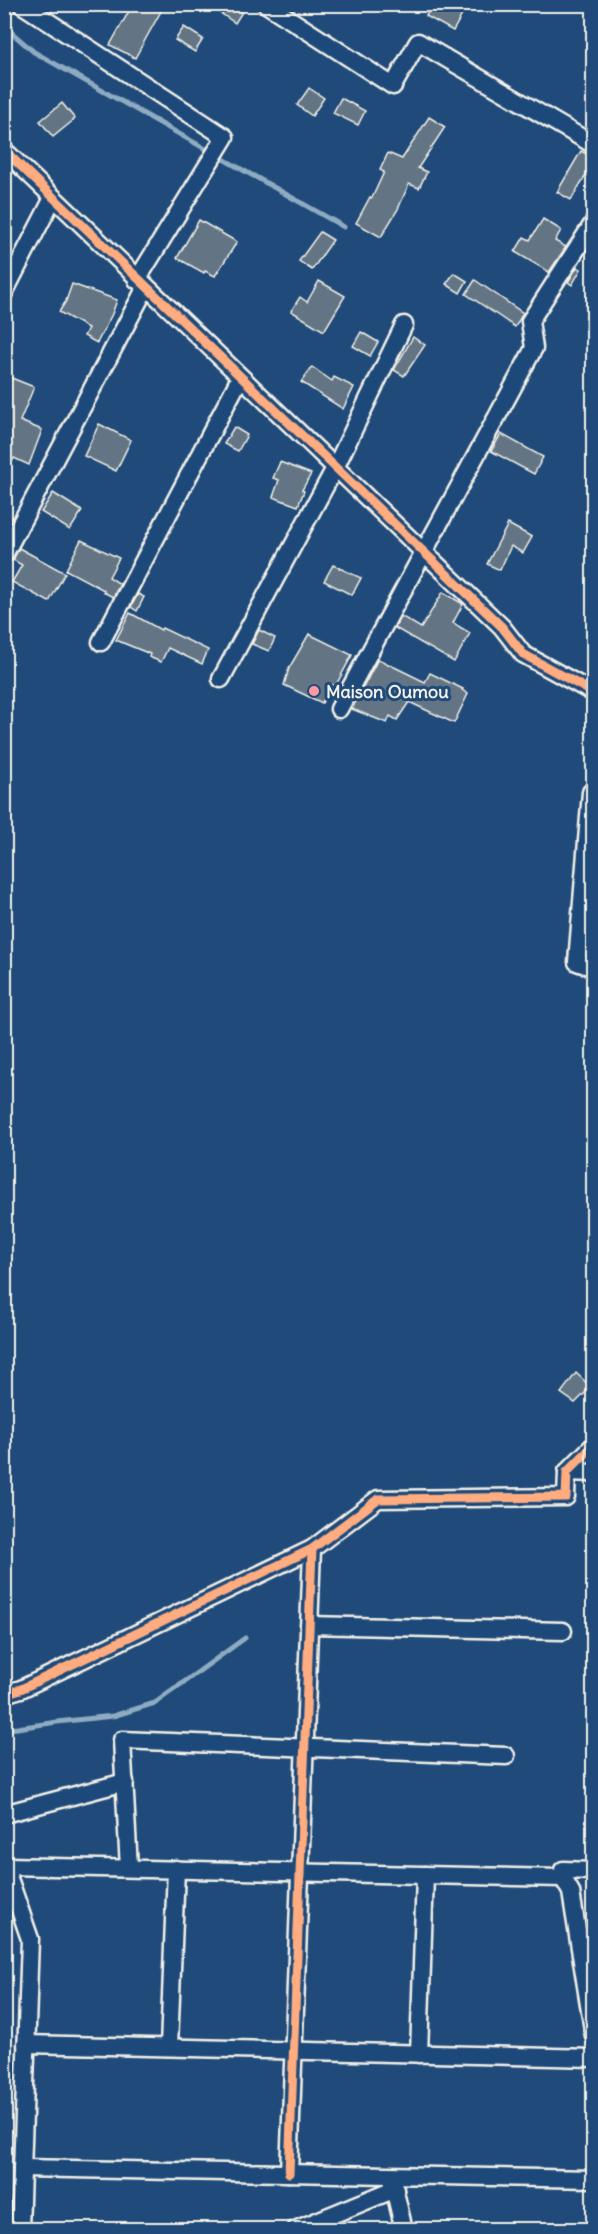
<svg xmlns="http://www.w3.org/2000/svg" width="598" height="2234" viewBox="0 0 598 2234" font-family="Delius,sans-serif">
	<style>
		.lines { fill: none; stroke-linecap: round; stroke-linejoin: round }
		.stream { stroke: #8eabc1; stroke-width: 5 }
		.building { fill: #647584; stroke: #f4f1e8; stroke-width: 1.5 }
		.minor-casing { stroke: #f4f1e8; stroke-width: 21 }
		.minor { stroke: #1f4a7a; stroke-width: 16 }
		.cycleway-casing { stroke: #1f4a7a; stroke-width: 13 }
		.cycleway { stroke: #ffac80; stroke-width: 9 }
		.poi-dot { fill: #ff9aa2; stroke: #1f4a7a; stroke-width: 2 }
		.labels { text-anchor: middle; dominant-baseline: central; stroke-width: 6; stroke-linejoin: round; paint-order: stroke }
		.poi-label { font-size: 18px; font-weight: bold; fill: #f4f1e8; stroke: #1f4a7a; text-anchor: start }
	</style>
	<rect width="100%" height="100%" fill="#1f4a7a"/>
	<filter id="ink" filterUnits="userSpaceOnUse"><feTurbulence type="fractalNoise" baseFrequency=".0167" numOctaves="2"/><feDisplacementMap in="SourceGraphic" scale="12" xChannelSelector="R" yChannelSelector="G"/><feConvolveMatrix kernelMatrix="1 2 1 2 8 2 1 2 1" color-interpolation-filters="sRGB"/></filter>
	<g filter="url(#ink)">
		<g class="lines">
			<g class="stream">
				<path d="M4 26 34 52 344 227"/>
				<path d="M4 1730 57 1722 113 1716 155 1703 245 1638"/>
			</g>
		</g>
		<g class="building">
			<path d="M133 4H165L135 58 110 45Z"/>
			<path d="M207 4H231L242 12 235 23Z"/>
			<path d="M432 4H468L453 31 426 16Z"/>
			<path d="M184 27 203 39 195 52 175 40Z"/>
			<path d="M309 88 324 98 312 116 297 105Z"/>
			<path d="M341 98 365 111 358 125 333 113Z"/>
			<path d="M62 103 75 119 53 137 40 121Z"/>
			<path d="M429 117 445 127 418 168 427 172 419 188 409 184 398 209 381 237 356 223 370 197 372 198 384 172 380 170 388 153 402 159Z"/>
			<path d="M581 151 594 158V161L571 200 557 192Z"/>
			<path d="M543 219 561 230 555 241 566 247 549 272 515 252 524 237 530 240Z"/>
			<path d="M199 220 237 242 215 276 205 271 204 273 177 258Z"/>
			<path d="M320 232 333 240 312 270 299 261Z"/>
			<path d="M577 267 581 269 572 285 568 282Z"/>
			<path d="M454 273 467 281 460 293 446 284Z"/>
			<path d="M475 280 523 313 515 327 466 294Z"/>
			<path d="M319 281 345 296 324 331 291 311 300 297 307 302Z"/>
			<path d="M72 284 117 300 112 314 97 343 84 336 88 328 59 312 66 301Z"/>
			<path d="M361 332 378 342 370 356 353 346Z"/>
			<path d="M413 337 425 345 404 376 394 370Z"/>
			<path d="M312 367 332 381 334 377 354 387 343 409 301 382Z"/>
			<path d="M4 375 34 387 20 421 42 430 29 465 14 458 4 477Z"/>
			<path d="M99 424 131 440 116 471 84 456Z"/>
			<path d="M234 427 247 435 238 451 224 444Z"/>
			<path d="M501 434 543 457 534 474 491 451Z"/>
			<path d="M280 462 311 474 302 490 304 491 298 506 273 497 279 480 273 478Z"/>
			<path d="M53 493 82 511 70 530 41 512Z"/>
			<path d="M508 524 532 537 523 553 511 546 500 570 487 564Z"/>
			<path d="M81 540 119 558 109 577 120 584 113 597 103 592 104 590 66 570Z"/>
			<path d="M19 548 65 573 49 602 12 582 22 565 13 560Z"/>
			<path d="M333 565 361 578 352 595 324 581Z"/>
			<path d="M443 592 463 604 453 623 470 633 454 662 395 628 401 616 421 628Z"/>
			<path d="M138 594 144 597 137 611 131 607Z"/>
			<path d="M130 613 161 630 162 628 208 650 202 664 168 648 161 662 149 657 150 654 116 640Z"/>
			<path d="M259 630 275 638 269 651 252 644Z"/>
			<path d="M309 634 352 655 336 685H330L322 703 284 685 289 668Z"/>
			<path d="M378 659 425 682 430 673 463 689 462 690 468 694 454 723 409 702 397 720 390 716 387 723 352 709Z"/>
			<path d="M576 1373 591 1387 575 1403 561 1393Z"/>
		</g>
		<g class="lines">
			<g class="minor-casing">
				<g id="minor">
					<path d="M21 4 225 137 137 280"/>
					<path d="M266 4 393 86 418 42 594 145"/>
					<path d="M4 150 502 627 523 654 594 693"/>
					<path d="M4 293 53 198"/>
					<path d="M4 555 146 287"/>
					<path d="M101 642 240 378"/>
					<path d="M221 679 335 468 404 325"/>
					<path d="M339 709 534 348 530 321 594 222"/>
					<path d="M591 792 577 962 594 968"/>
					<path d="M567 1472 594 1473"/>
					<path d="M309 1625 563 1631"/>
					<path d="M4 1694 21 1689 312 1549 378 1499 566 1497 567 1472 594 1445"/>
					<path d="M4 1814 125 1782"/>
					<path d="M4 1864 30 1939 20 2230"/>
					<path d="M6 1866 563 1878"/>
					<path d="M129 1868 122 1740 506 1756"/>
					<path d="M594 1871 563 1870V1878L571 1892 594 2036"/>
					<path d="M26 2044 594 2058"/>
					<path d="M169 2047 176 1869"/>
					<path d="M419 2054 425 1875"/>
					<path d="M22 2168 594 2179"/>
					<path d="M289 2173 312 1549"/>
					<path d="M392 2179 404 2230"/>
					<path d="M295 2230 395 2189"/>
				</g>
			</g>
			<use href="#minor" class="minor"/>
			<g class="cycleway-casing">
				<g id="cycleway">
					<path d="M4 150 502 627 523 654 594 693"/>
					<path d="M4 1694 21 1689 312 1549 378 1499 566 1497 567 1472 594 1445"/>
					<path d="M289 2173 312 1549"/>
				</g>
			</g>
			<use href="#cycleway" class="cycleway"/>
		</g>
	</g>
	<circle class="poi-dot" cx="314" cy="691" r="6"/>
	<g class="labels">
		<g class="poi-label">
			<text x="326" y="691">Maison Oumou</text>
		</g>
	</g>
	<rect width="598" height="2234" fill="none" stroke="#1f4a7a" stroke-width="24"/>
	<rect x="12" y="12" width="574" height="2210" fill="none" stroke="#f4f1e8" stroke-width="2" filter="url(#ink)"/>
</svg>
